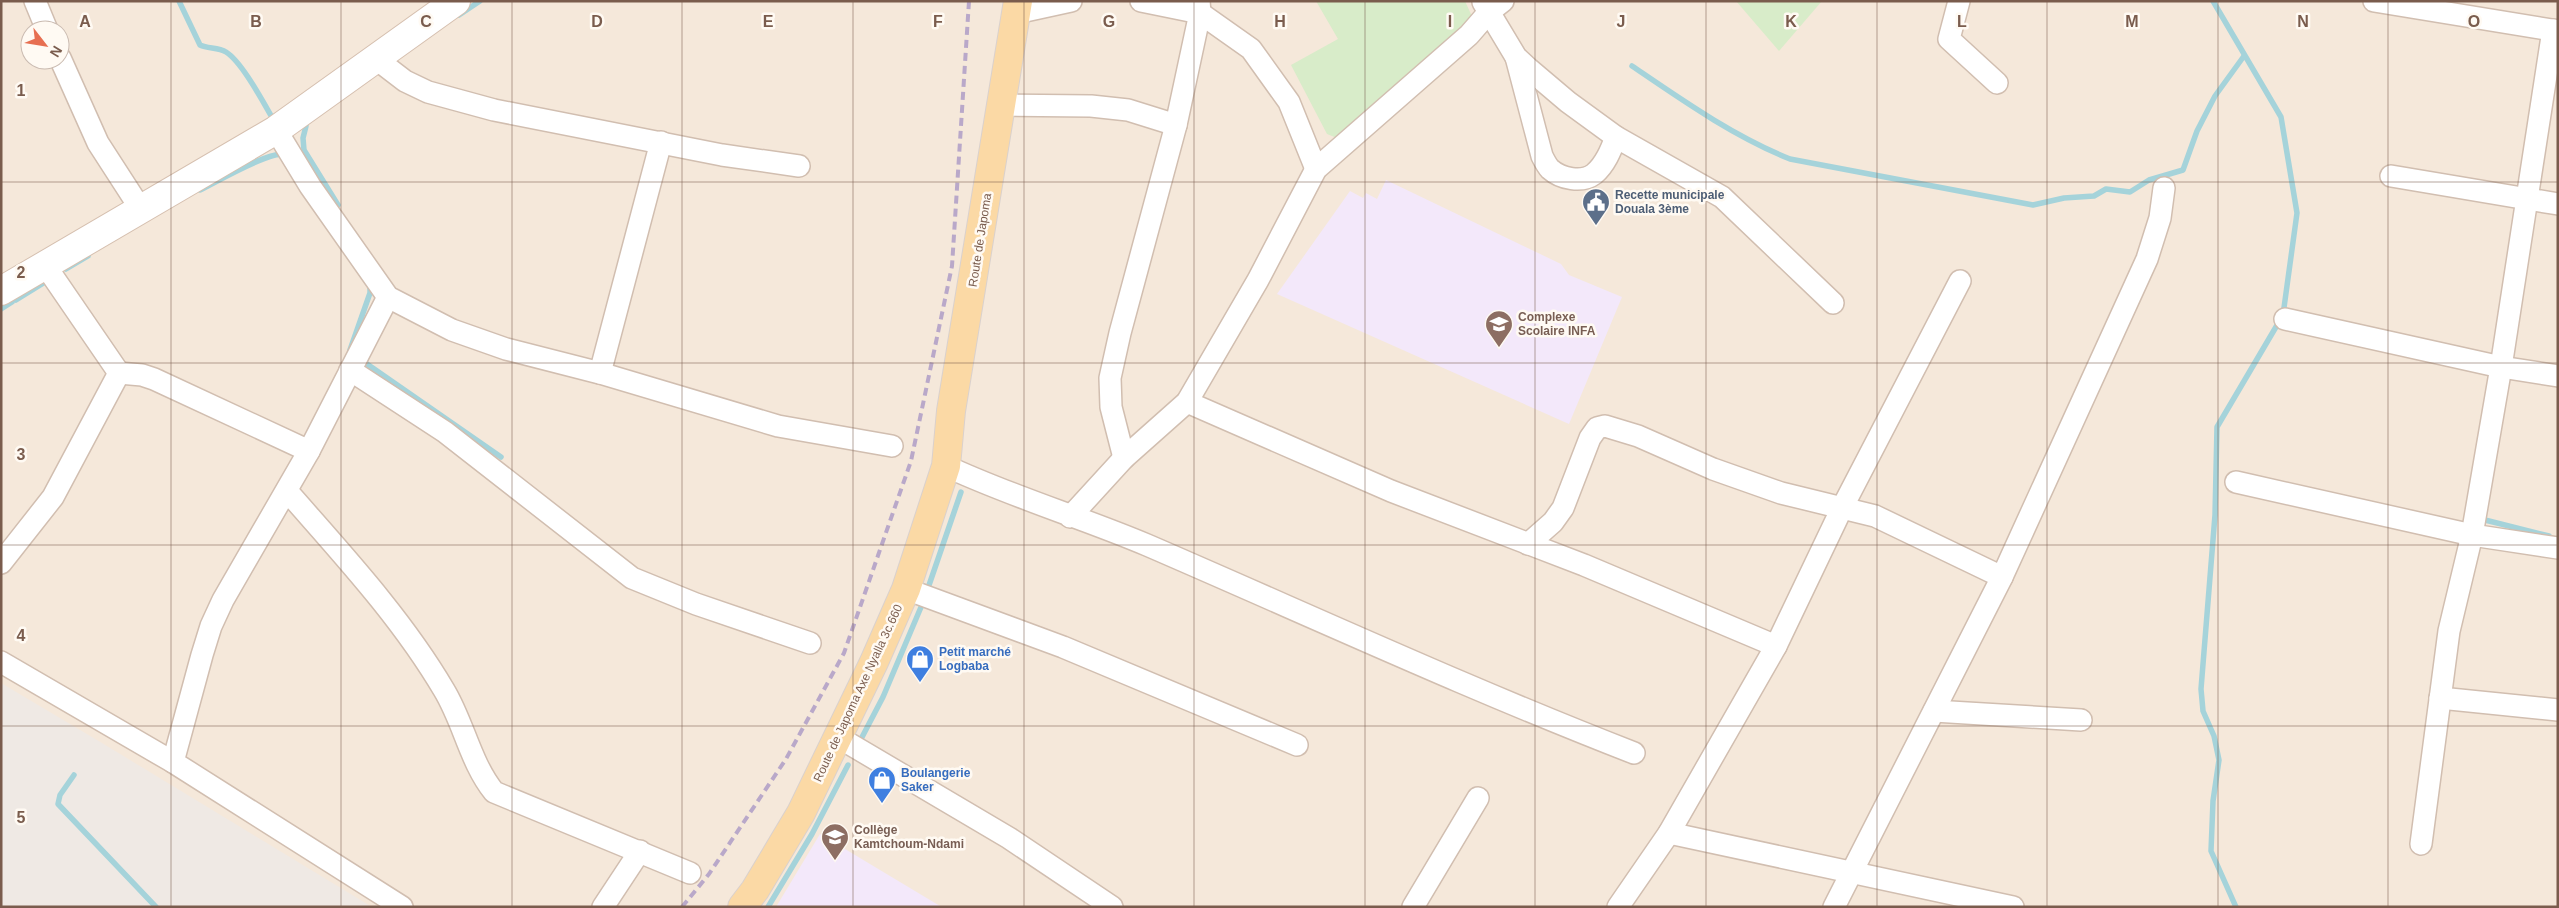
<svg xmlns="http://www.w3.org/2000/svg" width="2559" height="908" viewBox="0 0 2559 908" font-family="Arial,sans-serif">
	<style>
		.residential { fill: #f5e8da; fill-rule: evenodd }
		.industrial { fill: #efe9e4 }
		.education { fill: #f3e8fa }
		.green { fill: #d8ecc9 }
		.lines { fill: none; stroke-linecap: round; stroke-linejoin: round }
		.stream { stroke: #a5d3da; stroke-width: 5.5 }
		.street-casing { stroke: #d1beb0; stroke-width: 24 }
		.secondary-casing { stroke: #d6c0b0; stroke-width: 30 }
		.primary-casing { stroke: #dad1cd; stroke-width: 30 }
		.street { stroke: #fff; stroke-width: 21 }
		.secondary { stroke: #fff; stroke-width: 28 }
		.primary { stroke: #fbd9a5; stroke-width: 28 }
		.rail { stroke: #b9a8c9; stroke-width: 4; stroke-dasharray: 8 5; stroke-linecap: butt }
		.grid { fill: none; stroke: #7a5c4d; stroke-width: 1; stroke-opacity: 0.55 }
		.labels { text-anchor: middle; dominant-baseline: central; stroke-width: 5; stroke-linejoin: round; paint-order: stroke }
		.service-label { font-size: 12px; font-weight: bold; fill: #4e5e75; stroke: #fffaf3; text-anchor: start }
		.street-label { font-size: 12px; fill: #7a5c4d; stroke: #fffaf3 }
		.education-label { font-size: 12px; font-weight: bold; fill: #785e54; stroke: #fffaf3; text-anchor: start }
		.shop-label { font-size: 12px; font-weight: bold; fill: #366cbe; stroke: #fffaf3; text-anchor: start }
		.grid-label { font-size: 16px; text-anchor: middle; font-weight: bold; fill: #7a5c4d; stroke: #fffaf3; stroke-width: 5; stroke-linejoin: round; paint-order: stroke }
	</style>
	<rect width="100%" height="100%" fill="#fdf6ec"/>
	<path class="residential" d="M1 1H2558V907H1ZM30 30H60V60H30Z"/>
	<path class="industrial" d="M1 683 102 743 372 907H1Z"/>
	<g class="education">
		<path d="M1386 180 1561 264 1569 275 1622 297 1569 424 1277 294 1350 191 1363 198 1366 193 1377 199Z"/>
		<path d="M820 834 940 906 776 907Z"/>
	</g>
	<g class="green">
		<path d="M1316 1H1465L1475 23 1459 41 1410 72 1337 138 1327 134 1291 65 1338 39Z"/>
		<path d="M1736 1H1822L1779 51Z"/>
	</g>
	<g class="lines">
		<g class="stream">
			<path d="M179 1 200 45C208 49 218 47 226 52 242 62 263 102 273 119"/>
			<path d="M2213 1 2281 117 2297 213 2283 315 2217 427 2215 515 2201 689 2203 711 2214 736 2219 760 2213 801 2211 851 2236 907"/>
			<path d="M459 15 480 1"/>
			<path d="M1632 66C1682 100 1733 136 1790 159L2033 205 2064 198 2094 196 2106 189 2130 192 2149 180 2183 170 2197 131 2215 96 2244 56"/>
			<path d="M306 126 303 138 304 150 338 205"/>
			<path d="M200 190C215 183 272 149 285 155"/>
			<path d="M66 269 88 256"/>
			<path d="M16 300 50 279"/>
			<path d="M1 309 12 302"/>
			<path d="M350 350 370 293V283"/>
			<path d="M367 364 501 457"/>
			<path d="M2485 520 2549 536"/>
			<path d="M927 591 961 492"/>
			<path d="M860 741 883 697 924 600"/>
			<path d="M74 775 60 795 58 804 156 907"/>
			<path d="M768 907 812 834 848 765"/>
		</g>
		<g class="street-casing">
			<g id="street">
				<path d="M35 1 47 30"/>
				<path d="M1141 1 1200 13 1251 49 1289 102 1316 169"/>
				<path d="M1959 1 1949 39 1997 83"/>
				<path d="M2374 1 2558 31"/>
				<path d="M1483 2 1516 57 1529 69 1568 102 1616 137 1722 197 1833 303"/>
				<path d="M1016 13 1071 1"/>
				<path d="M1516 57 1542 156C1544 160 1547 166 1550 169 1561 179 1582 183 1594 174 1605 165 1611 150 1616 137"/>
				<path d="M60 58 98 143 140 208"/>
				<path d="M375 58 405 81 428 92 494 110 722 155 799 166"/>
				<path d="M1002 105 1091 106 1128 110 1176 125"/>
				<path d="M276 130 310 186 388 297 452 330 506 349 600 373 778 426 892 446"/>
				<path d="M2391 176 2558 204"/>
				<path d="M388 297 309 451 223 600 211 626 202 655 173 762 402 907"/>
				<path d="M2285 319 2501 367 2558 376"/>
				<path d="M350 370 445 432 632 578 696 604 810 643"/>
				<path d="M119 373 142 375 154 379 309 451"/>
				<path d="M600 373 661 142"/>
				<path d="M1187 402 1391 491 1584 565 1776 646"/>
				<path d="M1124 458 1111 407 1110 378 1120 333 1176 125 1200 13 1199 1"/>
				<path d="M946 466C1012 497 1081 517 1147 545 1309 615 1469 689 1634 753"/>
				<path d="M2236 482 2472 535 2558 548"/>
				<path d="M287 491C342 554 401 617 444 690 464 723 470 762 494 792L690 873"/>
				<path d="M1070 517 1124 458 1187 402 1258 280 1316 169 1469 35 1489 12 1503 1"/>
				<path d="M1528 544 1553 522 1563 508 1590 438 1597 428 1605 426 1638 436 1713 469 1781 493 1875 516 2002 577"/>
				<path d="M1 563 53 497 119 373 45 265"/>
				<path d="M906 589 1063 647 1297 745"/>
				<path d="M1 662 173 762"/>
				<path d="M2440 698 2558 710"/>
				<path d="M1934 711 2081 720"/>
				<path d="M838 737 1009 838 1112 907"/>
				<path d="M1669 833 2013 907"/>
				<path d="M2421 844 2449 631 2472 535 2501 367 2553 30"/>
				<path d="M603 907 640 851"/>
				<path d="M1413 907 1478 798"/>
				<path d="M1618 907 1669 833 1776 646 1842 508 1960 281"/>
				<path d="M1834 907 2002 577 2147 259 2160 218 2164 188"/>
			</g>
		</g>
		<g class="secondary-casing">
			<path id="secondary" d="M1 291 276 130 456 1"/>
		</g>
		<g class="primary-casing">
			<path id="primary" d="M742 907 755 890 801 813 874 662 906 589 946 466 951 411 1018 1"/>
		</g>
		<use href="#street" class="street"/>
		<use href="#secondary" class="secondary"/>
		<use href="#primary" class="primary"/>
		<path class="rail" d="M682 907 709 874 786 759 844 653 911 461 952 266 969 1"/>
	</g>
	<path class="grid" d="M171 1V907M341 1V907M512 1V907M682 1V907M853 1V907M1024 1V907M1194 1V907M1365 1V907M1535 1V907M1706 1V907M1877 1V907M2047 1V907M2218 1V907M2388 1V907M1 182H2558M1 363H2558M1 545H2558M1 726H2558"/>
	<defs>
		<g id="civic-pin" transform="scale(1.4375)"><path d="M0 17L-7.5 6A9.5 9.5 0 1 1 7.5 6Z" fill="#5c6f8a" stroke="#fffaf3"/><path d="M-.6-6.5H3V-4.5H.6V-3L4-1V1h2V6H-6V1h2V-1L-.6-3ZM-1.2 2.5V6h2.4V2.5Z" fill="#fff"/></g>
		<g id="school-pin" transform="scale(1.4375)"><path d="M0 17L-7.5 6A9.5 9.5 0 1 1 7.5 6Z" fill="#8d6e63" stroke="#fffaf3"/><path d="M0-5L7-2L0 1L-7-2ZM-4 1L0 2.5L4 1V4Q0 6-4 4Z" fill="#fff"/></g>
		<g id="shop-pin" transform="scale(1.4375)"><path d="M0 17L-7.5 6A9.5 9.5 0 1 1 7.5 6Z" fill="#3f7fe0" stroke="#fffaf3"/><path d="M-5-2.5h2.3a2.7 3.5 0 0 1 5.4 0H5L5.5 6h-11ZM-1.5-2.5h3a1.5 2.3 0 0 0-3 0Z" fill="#fff"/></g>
	</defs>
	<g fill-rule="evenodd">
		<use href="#civic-pin" x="1596" y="202"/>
		<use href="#school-pin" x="1499" y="324"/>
		<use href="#shop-pin" x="920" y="659"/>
		<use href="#shop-pin" x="882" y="780"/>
		<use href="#school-pin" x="835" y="837"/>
	</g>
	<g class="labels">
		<g class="service-label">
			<text x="1615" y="195">Recette municipale<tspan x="1615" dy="14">Douala 3ème</tspan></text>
		</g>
		<g class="street-label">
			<text transform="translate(980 240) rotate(-81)">Route de Japoma</text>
			<text transform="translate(858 693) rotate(-65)">Route de Japoma Axe Nyalla 3c.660</text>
		</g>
		<g class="education-label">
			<text x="1518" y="317">Complexe<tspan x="1518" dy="14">Scolaire INFA</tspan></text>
			<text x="854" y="830">Collège<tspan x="854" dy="14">Kamtchoum-Ndami</tspan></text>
		</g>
		<g class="shop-label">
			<text x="939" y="652">Petit marché<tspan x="939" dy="14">Logbaba</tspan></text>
			<text x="901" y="773">Boulangerie<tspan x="901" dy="14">Saker</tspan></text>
		</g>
	</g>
	<g class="grid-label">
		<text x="85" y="27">A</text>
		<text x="256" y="27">B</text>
		<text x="426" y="27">C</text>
		<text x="597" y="27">D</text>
		<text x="768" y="27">E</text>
		<text x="938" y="27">F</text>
		<text x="1109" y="27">G</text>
		<text x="1280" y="27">H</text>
		<text x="1450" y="27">I</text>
		<text x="1621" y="27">J</text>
		<text x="1791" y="27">K</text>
		<text x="1962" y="27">L</text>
		<text x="2132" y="27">M</text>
		<text x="2303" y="27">N</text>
		<text x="2474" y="27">O</text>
		<text x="21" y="96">1</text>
		<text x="21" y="278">2</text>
		<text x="21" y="460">3</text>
		<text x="21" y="641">4</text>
		<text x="21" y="823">5</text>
	</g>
	<rect width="2559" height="908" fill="none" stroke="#7a5c4d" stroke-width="5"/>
	<g transform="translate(45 45) rotate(121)"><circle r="24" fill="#fffaf3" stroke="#cabbb1"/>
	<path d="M0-4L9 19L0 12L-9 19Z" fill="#e76f51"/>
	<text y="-8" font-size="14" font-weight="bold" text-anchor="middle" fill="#7a5c4d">N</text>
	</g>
</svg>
